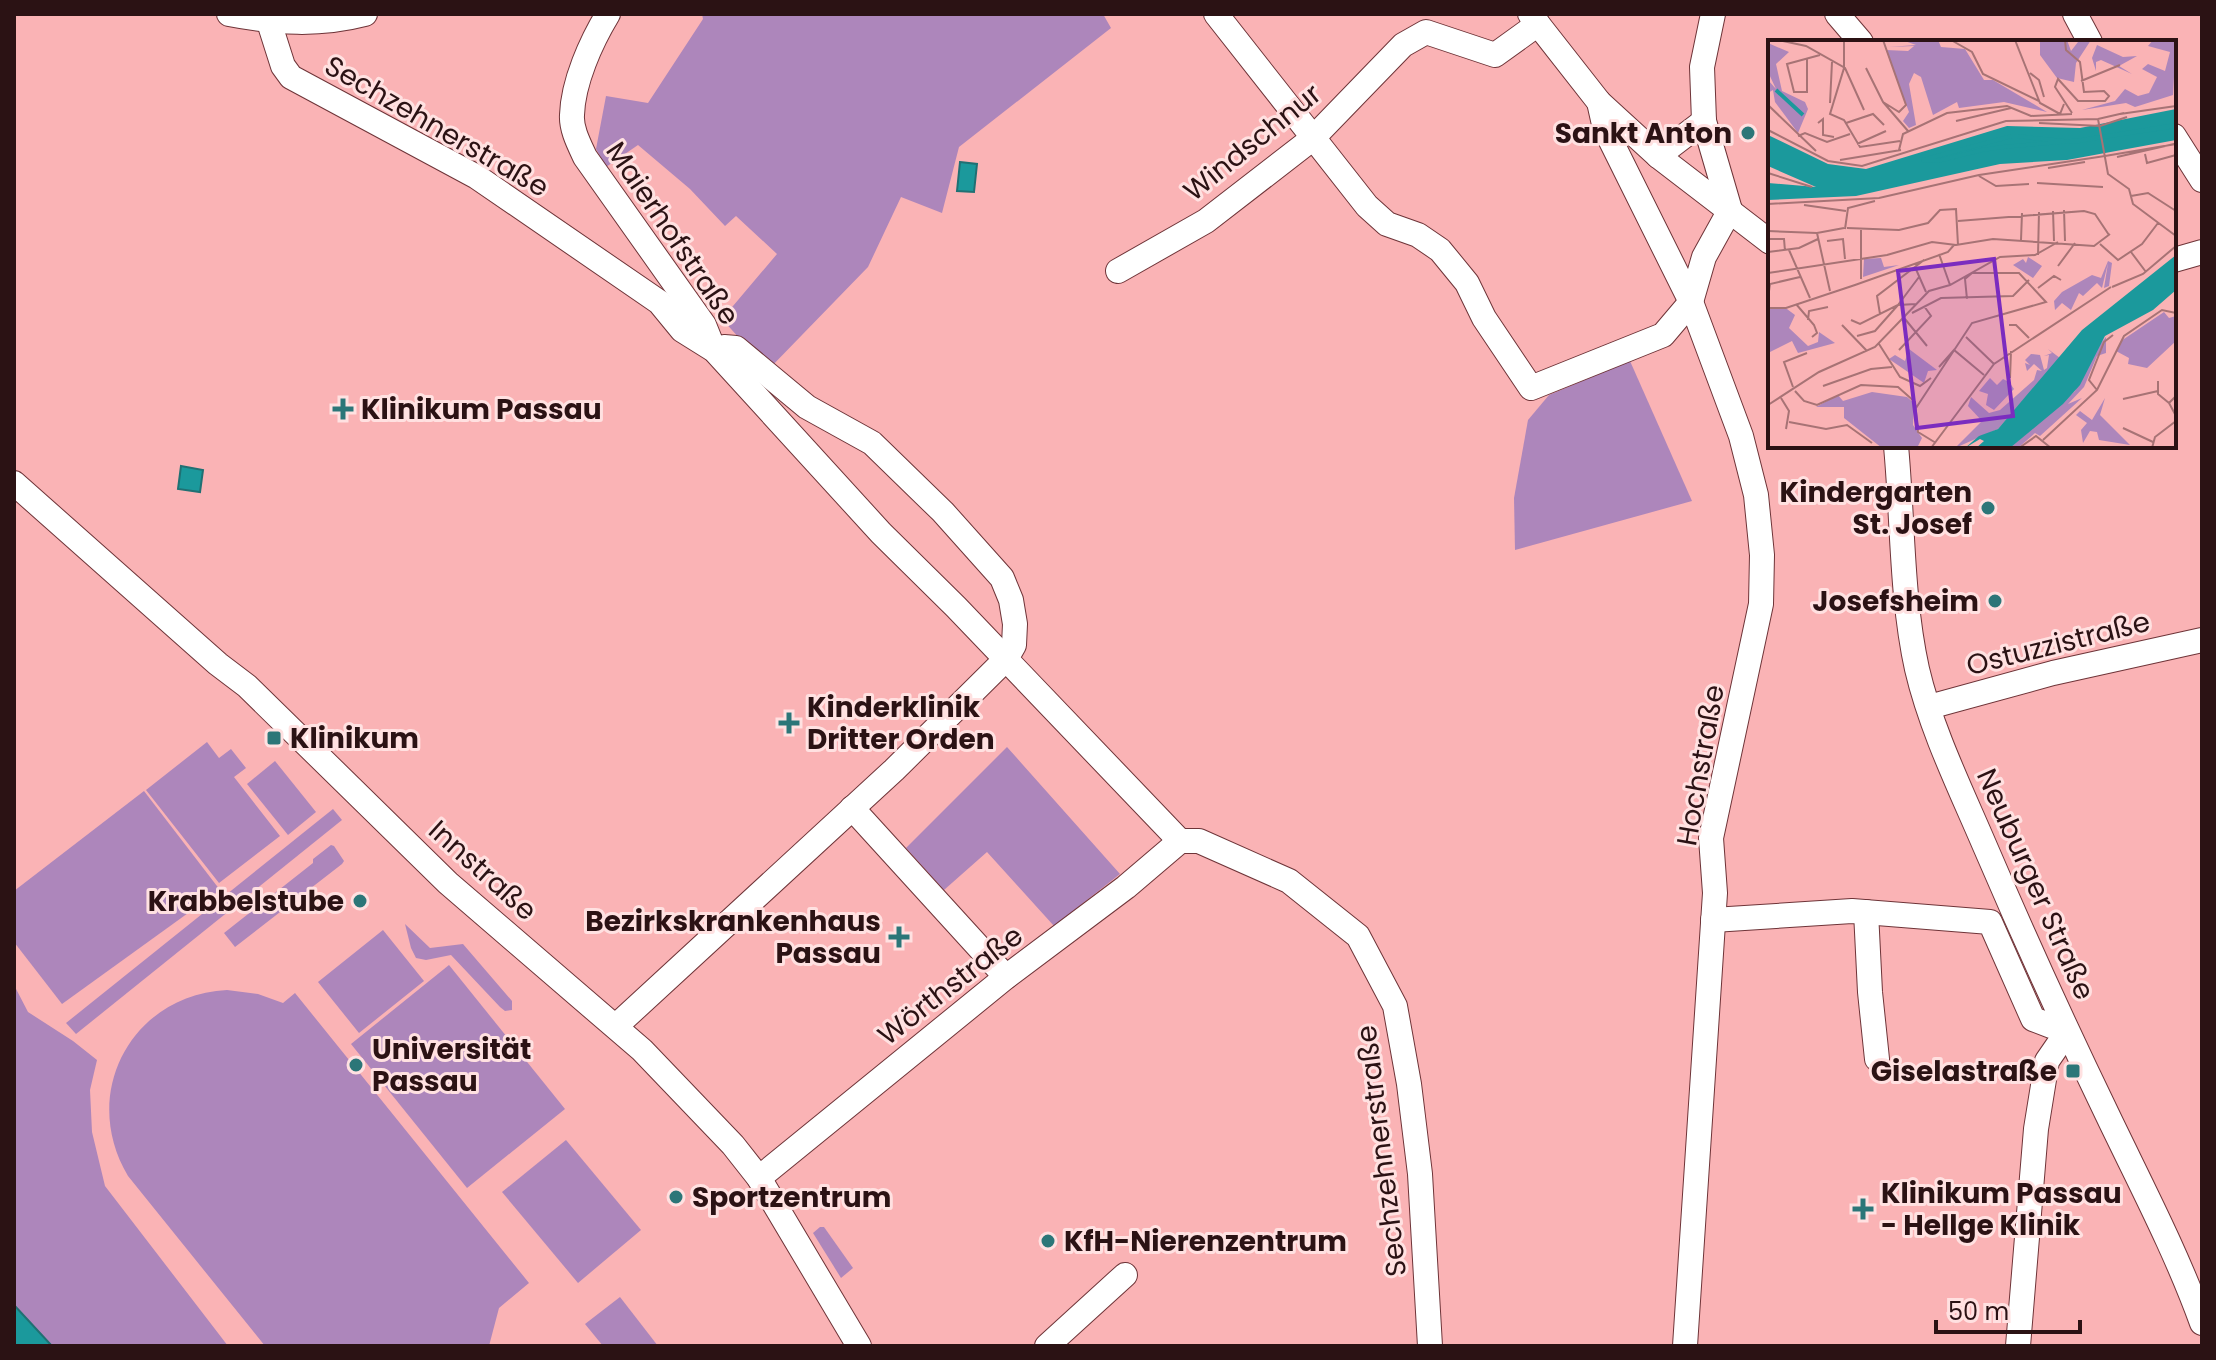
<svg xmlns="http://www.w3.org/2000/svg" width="2216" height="1360" viewBox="0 0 2216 1360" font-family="Poppins,sans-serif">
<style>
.green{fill:#ad86bb}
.water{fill:#1b999c;stroke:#207073;stroke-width:2}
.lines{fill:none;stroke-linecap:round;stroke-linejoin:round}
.minor-casing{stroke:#6e3438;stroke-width:26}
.minor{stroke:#fff;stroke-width:24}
.poi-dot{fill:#2c7678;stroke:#ffe1e1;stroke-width:3}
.labels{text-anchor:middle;stroke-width:6;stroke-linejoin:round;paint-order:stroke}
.street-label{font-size:28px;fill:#2b1214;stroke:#ffe1e1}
.poi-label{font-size:28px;font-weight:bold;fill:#2b1214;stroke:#ffe1e1;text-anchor:start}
.inset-river{fill:none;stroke:#1b999c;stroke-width:4}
.inset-road{fill:none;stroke:#a77375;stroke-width:2}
.view{fill:#7b2cbf;fill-opacity:0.15;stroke:#7b2cbf;stroke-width:4}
.inset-edge{fill:none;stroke:#2b1214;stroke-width:4}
</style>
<rect width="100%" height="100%" fill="#fab3b5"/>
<g class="green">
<polygon points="702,14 1103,14 1111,28 959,147 942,213 901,197 868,267 768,370 722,319 777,254 736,216 725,226 690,189 638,145 606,167 596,149 606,96 648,103 703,19"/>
<polygon points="1630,361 1692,501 1515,550 1514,498 1528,420 1549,395"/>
<polygon points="207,742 219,758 231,749 246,768 234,777 280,836 219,883 146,790"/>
<polygon points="1007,747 1120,874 1054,926 987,852 944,890 906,848"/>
<polygon points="275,761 316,812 288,835 247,784"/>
<polygon points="144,791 220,890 62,1004 14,942 14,891"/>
<polygon points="333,809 342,820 76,1034 66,1023"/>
<polygon points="331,845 334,846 344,861 342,864 235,947 224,933 313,863 313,859"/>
<polygon points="405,924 430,948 463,944 512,1001 512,1010 505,1011 500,1007 451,955 426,960 416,958 411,948"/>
<polygon points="383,930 424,981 359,1033 318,982"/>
<polygon points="449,965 565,1109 467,1188 351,1044"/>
<polygon points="14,985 28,1012 73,1041 97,1060 90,1090 92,1132 105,1186 228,1346 52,1346 14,1305"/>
<path d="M 227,990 L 258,994 L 283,1003 L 295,993 L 529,1283 L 499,1308 L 489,1346 L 265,1346 L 128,1176 C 79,1094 131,995 227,990 Z"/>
<polygon points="566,1140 641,1230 578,1283 502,1192"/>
<polygon points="820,1227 824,1227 853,1268 841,1278 813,1233"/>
<polygon points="620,1297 658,1346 603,1346 585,1324"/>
</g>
<g class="water">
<polygon points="960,162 977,164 974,192 957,191"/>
<polygon points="181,466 203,470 200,492 178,489"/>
<polygon points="14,1305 52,1346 14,1346"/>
</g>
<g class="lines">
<g class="minor-casing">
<g id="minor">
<path d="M 229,14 C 276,23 319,26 365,14"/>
<path d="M 608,14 C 591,42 573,82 572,115 C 571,129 579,144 585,157 L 704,325 L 714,350 L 724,347 L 736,348 L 807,407 L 872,443 L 943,512 L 1002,578 L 1011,600 L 1015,624 L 1014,645 L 1006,659 L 894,770 L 616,1026"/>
<polyline points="1216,14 1367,206 1387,224 1418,235 1440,250 1467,283 1484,318 1531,388 1663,335 1691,302 1704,257 1730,210"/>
<polyline points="1530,14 1599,102 1658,156 1770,242"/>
<polyline points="1713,14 1702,67 1704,121 1730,210"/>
<polyline points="1837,14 1861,42"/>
<polyline points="2075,14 2090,42"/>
<polyline points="269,22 283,66 291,77 477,177 659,302 682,330 714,350 881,533 956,607 1180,841 1199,841 1289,881 1358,936 1395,1006 1409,1084 1420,1174 1430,1346"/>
<polyline points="1599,102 1605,129 1691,302 1741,436 1756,495 1762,555 1761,604 1711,838 1715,893 1685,1346"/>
<polyline points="2174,136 2202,180"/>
<polyline points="1658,156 1704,121"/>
<polyline points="2174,260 2202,252"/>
<polyline points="1118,271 1206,221 1312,139 1403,45 1426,32 1495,55 1538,24"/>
<path d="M 1896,446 C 1903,520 1901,596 1917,669 C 1931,729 1960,788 1984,844 C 2023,935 2064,1025 2107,1114 C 2140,1183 2176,1251 2202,1323"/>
<polyline points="14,483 218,664 247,686 448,883 642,1050 733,1145 759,1178 859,1346"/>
<polyline points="1929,707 2053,673 2202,640"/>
<polyline points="852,808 1006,977"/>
<polyline points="1866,912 1870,992 1877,1059"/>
<polyline points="1713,920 1852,911 1990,922 2033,1019 2067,1032 2047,1061 2036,1129 2018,1346"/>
<polyline points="759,1178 1006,977 1126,887 1180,841"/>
<polyline points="1047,1346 1125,1275"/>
</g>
</g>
<use href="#minor" class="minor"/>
</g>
<g class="poi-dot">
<circle cx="1748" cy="133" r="8"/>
<path d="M339 397h8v8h8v8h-8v8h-8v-8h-8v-8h8z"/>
<circle cx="1988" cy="508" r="8"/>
<circle cx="1995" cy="601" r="8"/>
<path d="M785 711h8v8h8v8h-8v8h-8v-8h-8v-8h8z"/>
<rect x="266" y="730" width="16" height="16" rx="4"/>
<circle cx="360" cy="901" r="8"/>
<path d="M895 925h8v8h8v8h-8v8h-8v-8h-8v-8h8z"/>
<circle cx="356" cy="1065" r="8"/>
<rect x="2065" y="1063" width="16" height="16" rx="4"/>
<circle cx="676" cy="1197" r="8"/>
<path d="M1859 1197h8v8h8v8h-8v8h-8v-8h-8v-8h8z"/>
<circle cx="1048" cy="1241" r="8"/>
</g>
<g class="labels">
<g class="street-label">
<text transform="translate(437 126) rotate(30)" y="10">Sechzehnerstraße</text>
<text transform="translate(1252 142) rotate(-39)" y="10">Windschnur</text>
<text transform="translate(673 233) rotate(56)" y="10">Maierhofstraße</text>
<text transform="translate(2058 643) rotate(-14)" y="10">Ostuzzistraße</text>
<text transform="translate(1700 765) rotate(-80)" y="10">Hochstraße</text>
<text transform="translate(483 870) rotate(42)" y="10">Innstraße</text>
<text transform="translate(2036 884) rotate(66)" y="10">Neuburger Straße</text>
<text transform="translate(950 985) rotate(-38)" y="10">Wörthstraße</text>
<text transform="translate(1381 1151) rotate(-97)" y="10">Sechzehnerstraße</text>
</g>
<g class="poi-label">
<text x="1732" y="143" text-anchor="end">Sankt Anton</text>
<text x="361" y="419">Klinikum Passau</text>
<text x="1972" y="502" text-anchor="end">Kindergarten<tspan x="1972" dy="32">St. Josef</tspan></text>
<text x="1979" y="611" text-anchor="end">Josefsheim</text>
<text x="807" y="717">Kinderklinik<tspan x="807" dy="32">Dritter Orden</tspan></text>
<text x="290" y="748">Klinikum</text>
<text x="344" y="911" text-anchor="end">Krabbelstube</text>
<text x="881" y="931" text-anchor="end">Bezirkskrankenhaus<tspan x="881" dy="32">Passau</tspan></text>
<text x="372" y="1059">Universität<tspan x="372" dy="32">Passau</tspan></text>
<text x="2057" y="1081" text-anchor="end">Giselastraße</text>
<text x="1881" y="1203">Klinikum Passau<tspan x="1881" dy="32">- Hellge Klinik</tspan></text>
<text x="692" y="1207">Sportzentrum</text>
<text x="1064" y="1251">KfH-Nierenzentrum</text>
</g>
</g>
<g transform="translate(1768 40)">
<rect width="408" height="408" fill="#fab3b5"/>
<path d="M 134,0 L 170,0 L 173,7 L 197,9 L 216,40 L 225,40 L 279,72 L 236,62 L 191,68 L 189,62 L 165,75 L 153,37 L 146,33 L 141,44 L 148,85 L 141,88 L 135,81 L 141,72 L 118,10 L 140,11 L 146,6 L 121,7 L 148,5 ZM 272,0 L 299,0 L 303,11 L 310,2 L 323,0 L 308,23 L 306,42 L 289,38 L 272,15 ZM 385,0 L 408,0 L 405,55 L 367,67 L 358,63 L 314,70 L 347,61 L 357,49 L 370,56 L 381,53 L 389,37 L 374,29 L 380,24 L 397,31 L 402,12 L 380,6 ZM 0,3 L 21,12 L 8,24 L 14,51 L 37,62 L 40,69 L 30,93 L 7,62 L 5,50 L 0,53 L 0,40 L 8,49 L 0,32 ZM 329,5 L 355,17 L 369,16 L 351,26 L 364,34 L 333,20 L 328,22 L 328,31 L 324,18 ZM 260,217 L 274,226 L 265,238 L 245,225 L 255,219 L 258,223 ZM 113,218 L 116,227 L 131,225 L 95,237 L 96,219 ZM 340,221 L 344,223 L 341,246 L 336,248 L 340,223 L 334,248 L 329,243 L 315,256 L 311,253 L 303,270 L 294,263 L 287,270 L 286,261 L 294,252 L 324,235 L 333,238 ZM 0,269 L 19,269 L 27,275 L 21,288 L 40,306 L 50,302 L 51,292 L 67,303 L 30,313 L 24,301 L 0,313 ZM 396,272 L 401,278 L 408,276 L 408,301 L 379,328 L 360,324 L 361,318 L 348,311 L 353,301 ZM 338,297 L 338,313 L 329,316 L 316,347 L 300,364 L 314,358 L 272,396 L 267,393 L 250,408 L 242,408 L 307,351 L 323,315 ZM 141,309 L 169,330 L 160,331 L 156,343 L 121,319 L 127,315 L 137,321 ZM 280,309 L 292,318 L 230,389 L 187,408 L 214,381 L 200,366 L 203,357 L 221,373 L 232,370 L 266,340 L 269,330 L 274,331 L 266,324 L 259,331 L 257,323 L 262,325 L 257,320 L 263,314 L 272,315 L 276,330 L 279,328 L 281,315 L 276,316 L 284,313 ZM 222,338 L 229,345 L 235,339 L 241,342 L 246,349 L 226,370 L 218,365 L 220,354 L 211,351 ZM 104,352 L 139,357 L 146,363 L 145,385 L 154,398 L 149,408 L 114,408 L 76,378 L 76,367 L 48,367 L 70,355 L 75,361 ZM 337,358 L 332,375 L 362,405 L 331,400 L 329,392 L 322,391 L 315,403 L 313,390 L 319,383 L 308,375 L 312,371 L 324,380 Z" fill="#ad86bb"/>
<path d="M 408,69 L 408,100 L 299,120 L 232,124 L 88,156 L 0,160 L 0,143 L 48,147 L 0,126 L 0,95 L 60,124 L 98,129 L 239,86 L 312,88 ZM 408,215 L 408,250 L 385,270 L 337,296 L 312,345 L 295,364 L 242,408 L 208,408 L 216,401 L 212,399 L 197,408 L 211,396 L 230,389 L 314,290 Z" fill="#1b999c"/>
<path class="inset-river" d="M 8,50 L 35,75M 335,97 L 408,86M 329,98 L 306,102 L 265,98 L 250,96 L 244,96 L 154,120 L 170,121 L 214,110 L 235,107 L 281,103 L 314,100 L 408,85"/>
<path class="inset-road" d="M 10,0 L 38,6 L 77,28 L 96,70M 76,0 L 76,28 L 62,74 L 76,80 L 92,107 L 132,101M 115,0 L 138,65 L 131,72 L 115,62 L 140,91M 183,0 L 204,12 L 215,34 L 271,61M 247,0 L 272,63 L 292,74 L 296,64M 297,0 L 298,10 L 312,22 L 316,52 L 336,51 L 341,56 L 337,61 L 310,61 L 290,39 L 287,47 L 304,73M 39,19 L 39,52 L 26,52 L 19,24 L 52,15M 98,28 L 115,62M 262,33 L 271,40 L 276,57M 313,41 L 352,25M 62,63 L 64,22M 0,65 L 48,111M 352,74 L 408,66M 330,79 L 340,134 L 361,149 L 365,164 L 408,196M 188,81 L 243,68M 50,83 L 55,79 L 55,95 L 66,97M 78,83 L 105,74 L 116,85M 271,83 L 332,86M 332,86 L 359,77M 0,90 L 60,121 L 94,126 L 238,81 L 330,79 L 356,73M 30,96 L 37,93 L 59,102 L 82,94M 89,104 L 118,91M 131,110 L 135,94 L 179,73 L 239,66 L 263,76 L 304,74M 377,114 L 379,123 L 408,115M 337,116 L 408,104M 349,117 L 406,104M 72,120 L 133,110M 280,128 L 317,122M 0,133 L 44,147M 211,136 L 228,146 L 261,144M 269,143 L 335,147M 363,156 L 380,153 L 408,171M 0,164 L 111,158 L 211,135 L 337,116M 36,165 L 78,171M 296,170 L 297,201M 285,171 L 286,201M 190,181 L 316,171 L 327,174 L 341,195M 79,188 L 131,190 L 160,183 L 172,170 L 188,169 L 190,205M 77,189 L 80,168 L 107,161M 93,189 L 93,239M 0,191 L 49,193 L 76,188M 49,193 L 62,251M 0,199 L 16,199 L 17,211M 253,200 L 254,173M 59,201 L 75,199 L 77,219M 332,204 L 350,220 L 374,204 L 390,183M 21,210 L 42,258M 0,212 L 31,208 L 50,199M 363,212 L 378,232M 171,214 L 182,245M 270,215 L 271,172M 290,226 L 307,203M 147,227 L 158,252M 0,233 L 119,215 L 164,202 L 188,205 L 225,199 L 326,206 L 342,194M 344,247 L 375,234 L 408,206M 270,248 L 286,236 L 293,240M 0,258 L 2,244 L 32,237M 28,264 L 46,285 L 49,293 L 44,297M 0,268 L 18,268 L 87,245 L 180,212 L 186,205M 144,273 L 173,258 L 245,256 L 261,240M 112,274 L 109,256 L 156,220M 137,279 L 159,306M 40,280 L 41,271 L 60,267M 83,280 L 92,284 L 130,265 L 151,237M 74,285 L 99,311M 241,285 L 248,285 L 261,298M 89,296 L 107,291 L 130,265 L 148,264M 198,297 L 226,324M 111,304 L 132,337 L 152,346 L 163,338M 131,310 L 163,276 L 156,266M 171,327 L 186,310 L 216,335M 242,338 L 243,311M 390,341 L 390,354 L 401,363M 55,346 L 103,329 L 124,327M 25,347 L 16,322 L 39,313M 329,350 L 321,340 L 336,302 L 345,295M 27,351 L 36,361 L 49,365 L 93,345 L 130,347 L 147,362 L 150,392 L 168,403M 408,356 L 401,363 L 408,376M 13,358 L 21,371 L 18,389M 355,359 L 390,351M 0,365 L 51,332 L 107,307 L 161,251 L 182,245 L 232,217 L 267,215 L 290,202M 148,368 L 204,283 L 278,262 L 251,233 L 204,233 L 197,239 L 199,259M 21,382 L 58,389 L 79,385 L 104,403M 355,388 L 385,402M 275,400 L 329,350 L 356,296 L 394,270 L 408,273M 10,408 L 37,408M 163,408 L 226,324 L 343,247M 251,408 L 268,396 L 283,408M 384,408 L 387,397 L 408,381"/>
<path class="view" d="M 226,219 L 245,376 L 149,388 L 130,231 Z"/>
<rect width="408" height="408" class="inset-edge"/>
</g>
<rect width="2216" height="1360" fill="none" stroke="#2b1214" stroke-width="32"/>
<path d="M1936 1320v12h144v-12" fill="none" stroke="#2b1214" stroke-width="4"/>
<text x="1948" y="1320" font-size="24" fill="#2b1214" stroke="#ffe1e1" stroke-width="6" paint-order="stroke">50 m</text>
</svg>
